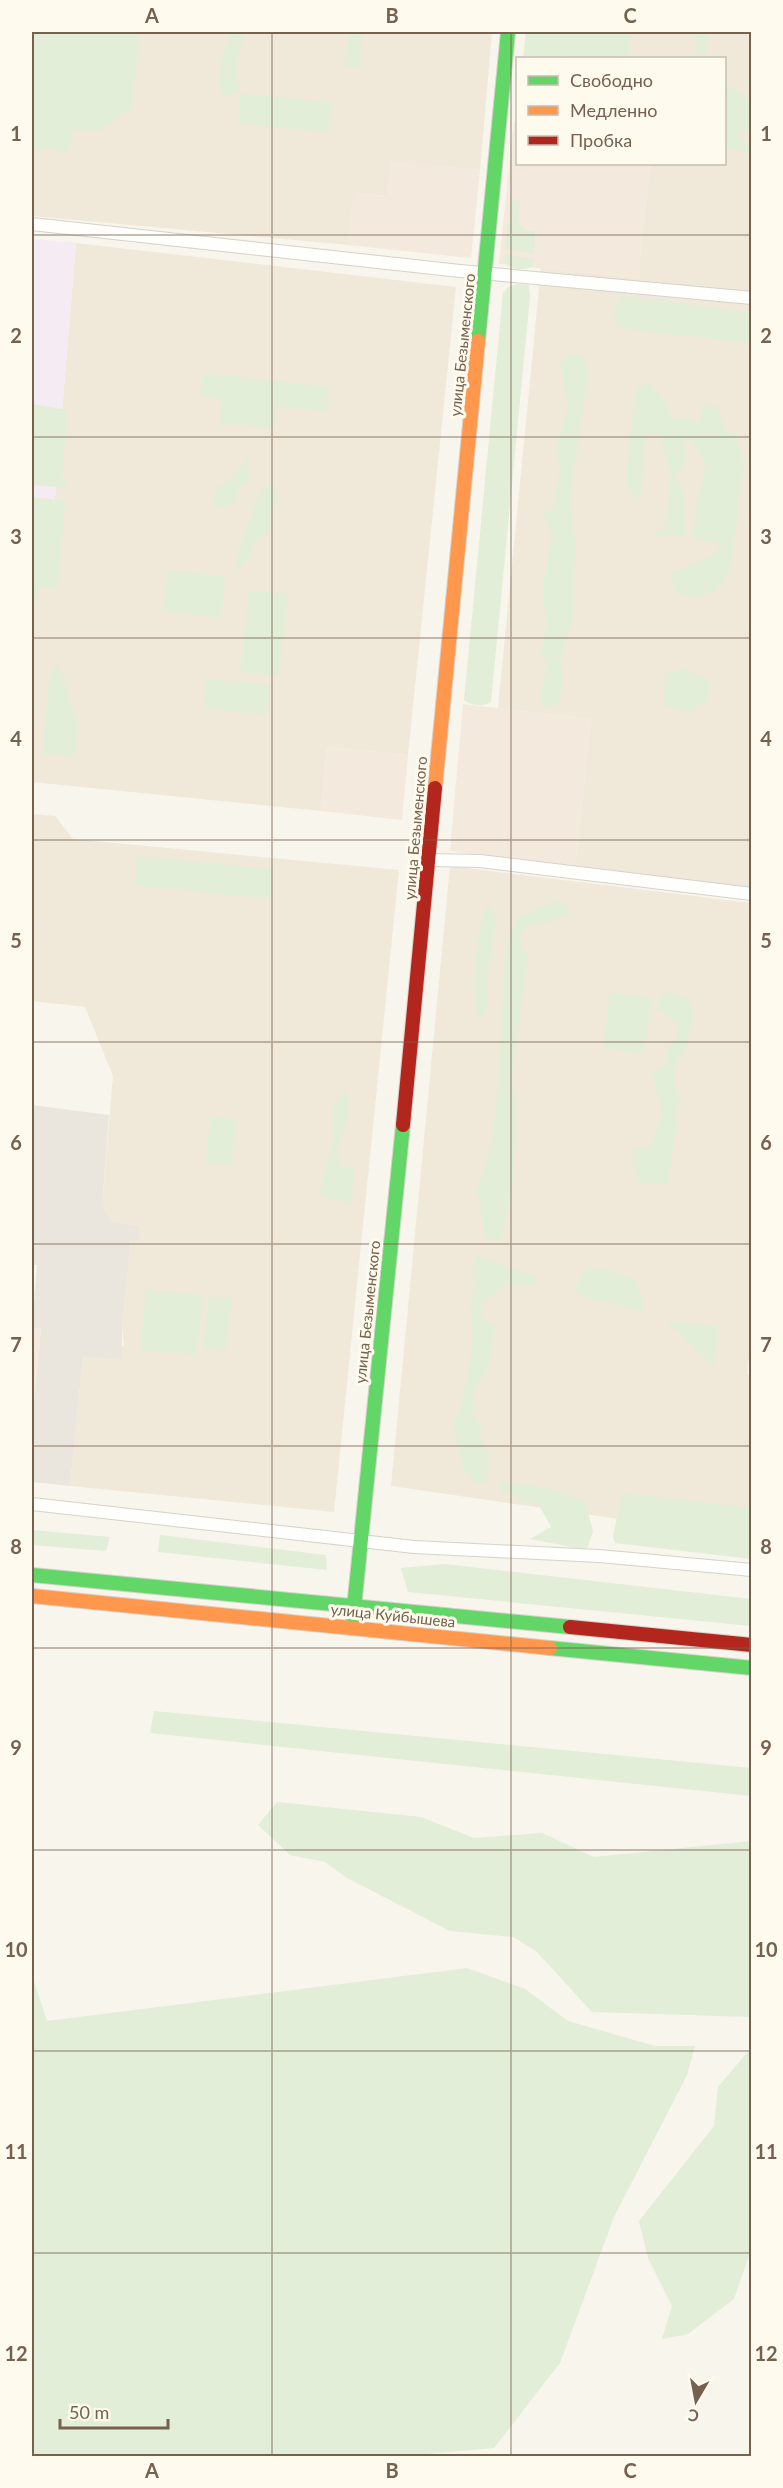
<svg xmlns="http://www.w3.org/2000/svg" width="783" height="2488" viewBox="0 0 783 2488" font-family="Lato,sans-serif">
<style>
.residential{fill:#f0e9da}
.commercial{fill:#f4e9dd}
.industrial{fill:#eae6dd}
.education{fill:#f5ecf3}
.green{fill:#e2eed8}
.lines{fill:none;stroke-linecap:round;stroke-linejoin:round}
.street-casing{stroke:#d6d2ca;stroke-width:14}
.fast-casing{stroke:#d7d2ca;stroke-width:16}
.slow-casing{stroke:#d7d2ca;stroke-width:16}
.jam-casing{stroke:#d7d2ca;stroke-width:16}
.street{stroke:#fefefc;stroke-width:12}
.fast{stroke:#63d668;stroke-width:14}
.slow{stroke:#ff974d;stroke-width:14}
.jam{stroke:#b3261e;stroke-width:14}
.grid{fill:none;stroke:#75614d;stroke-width:1.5;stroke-opacity:0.55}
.labels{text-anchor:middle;stroke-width:6;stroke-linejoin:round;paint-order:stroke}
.street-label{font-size:15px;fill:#75614d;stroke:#fefaee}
.neatline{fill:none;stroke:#75614d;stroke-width:2}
.grid-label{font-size:20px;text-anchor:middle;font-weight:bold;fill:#75614d}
</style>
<rect width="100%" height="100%" fill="#f7f5ec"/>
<g class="residential">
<polygon points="32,32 492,32 480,170 391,162 387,196 354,193 348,245 32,216"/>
<polygon points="565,32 751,32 751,887 575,868 591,719 498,708 541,268 638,278 650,164 724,164 724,58 563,58"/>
<polygon points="76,243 456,287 408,755 327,747 321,811 32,782 32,555 50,557"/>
<polygon points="32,814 55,816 73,839 399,870 334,1512 70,1486 83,1356 124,1346 122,1327 131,1240 139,1226 112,1222 102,1206 113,1076 85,1007 32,1001"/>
<polygon points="450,866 751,903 752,1327 747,1374 752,1375 751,1538 391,1486"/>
</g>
<g class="commercial">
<polygon points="514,122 517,122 518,164 650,164 638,278 499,264"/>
<polygon points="391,161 480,170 471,258 348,245 354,193 387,196"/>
<polygon points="463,704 591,719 575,868 450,851"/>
<polygon points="327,747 408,755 402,820 321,811"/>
<polygon points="32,1328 41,1329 32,1422"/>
</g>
<polygon class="industrial" points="32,1105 109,1115 102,1206 112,1222 139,1226 139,1241 131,1240 122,1327 122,1360 83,1356 70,1486 32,1482 32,1422 41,1329 32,1328 37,1265 32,1265"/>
<polygon class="education" points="32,239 76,243 50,557 32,555"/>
<g class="green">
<polygon points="32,32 140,32 132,108 98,132 74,130 69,149 60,152 53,148 32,150"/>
<path d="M 229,32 L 246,32 C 238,53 233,67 240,90 L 227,98 L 220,91 L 219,74 Z"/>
<polygon points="348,32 363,32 359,67 344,66"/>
<polygon points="526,32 631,32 628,58 523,58"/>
<polygon points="697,33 708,35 705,58 695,58"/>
<polygon points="725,81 750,102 750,132 737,131 746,147 751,145 751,152 725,149"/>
<polygon points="241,93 332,103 328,133 238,123"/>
<polygon points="511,199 520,200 518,221 525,230 535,231 534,254 505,249"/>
<path d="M 505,254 L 533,259 L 533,266 C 524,271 511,270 504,263 Z"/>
<path d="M 517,284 L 529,285 L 530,297 L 491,702 C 482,707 472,706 464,700 L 503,293 L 508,287 Z"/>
<polygon points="621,295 751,313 751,343 618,328 612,313"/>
<polygon points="577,353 584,357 588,376 570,496 575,541 574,612 561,659 563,686 557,706 546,707 540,700 547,663 541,654 546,626 543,590 551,535 544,515 544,512 552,511 560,469 556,448 568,407 560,363 565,357"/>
<polygon points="203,373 329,387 327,412 276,406 274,429 219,423 222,399 200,396"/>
<polygon points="648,384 664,399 674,419 699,421 704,404 718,405 724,428 736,436 744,465 730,572 714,591 700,598 675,594 671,574 715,554 719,550 718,542 692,539 696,504 706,463 691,440 684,442 685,463 676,477 684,493 686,535 651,535 665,528 671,474 659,437 650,432 647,437 640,501 625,483 636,386"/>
<polygon points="32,404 68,410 62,478 67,482 68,488 32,485"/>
<polygon points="248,457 249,479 239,488 237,501 226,507 213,506 217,487 230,481"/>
<polygon points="267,485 276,491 278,496 270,513 271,528 256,542 246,562 238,569 235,561 260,491"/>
<polygon points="32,497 66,501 57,587 40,586 37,600 32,606"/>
<polygon points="168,570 226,577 221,618 163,611"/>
<polygon points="249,590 288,594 279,676 240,672"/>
<polygon points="58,663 79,727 75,756 42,754 50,674"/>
<path d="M 685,669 L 709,681 C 714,699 705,704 690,712 L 663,705 L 665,673 Z"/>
<polygon points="206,678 271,685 267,715 203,708"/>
<polygon points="137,856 273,869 270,899 134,885"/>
<path d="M 553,902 L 564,902 L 571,913 L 548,923 L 529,925 L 520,936 L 522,949 L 528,954 L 512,1078 L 518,1110 L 512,1192 L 501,1237 L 496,1241 L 485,1239 L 480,1206 L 482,1203 L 476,1193 C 501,1131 498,1060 503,994 C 501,968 506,941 517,917 Z"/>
<path d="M 487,905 L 493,909 L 496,921 L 488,971 L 487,1011 L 482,1018 L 477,1015 C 470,990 477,929 487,905 Z"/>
<polygon points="671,992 690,1000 693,1018 686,1049 675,1063 674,1081 680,1098 668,1184 639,1182 632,1163 634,1147 647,1148 651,1145 662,1116 653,1073 667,1062 665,1052 676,1038 678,1023 658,1009 657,1003 662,995"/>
<polygon points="610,993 651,998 645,1053 603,1048"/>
<path d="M 346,1091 C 354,1107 343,1135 337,1151 L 343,1167 L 348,1169 L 355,1166 L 352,1204 C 341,1204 333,1196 323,1198 L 320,1191 L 334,1136 L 333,1106 Z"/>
<polygon points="210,1117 236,1119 232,1166 206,1163"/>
<path d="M 476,1255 L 537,1276 L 533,1285 L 501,1287 L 481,1305 L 482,1318 L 495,1326 L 495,1330 L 486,1374 L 476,1384 L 472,1414 L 482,1425 L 479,1436 L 490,1456 L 486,1482 L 478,1485 C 459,1471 458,1445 452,1423 L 461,1408 L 472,1346 L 470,1304 L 475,1286 L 472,1270 Z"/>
<polygon points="591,1269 610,1270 636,1281 644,1304 642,1311 578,1295 575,1289 584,1271"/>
<polygon points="146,1290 203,1295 197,1355 140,1350"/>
<polygon points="209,1296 232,1298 226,1351 203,1349"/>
<polygon points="666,1321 719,1326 714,1367"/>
<polygon points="502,1481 546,1488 585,1501 593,1531 588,1547 582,1549 530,1539 551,1527 539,1505 502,1492 499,1488"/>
<polygon points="622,1493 751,1508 751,1559 615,1543 613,1536"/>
<polygon points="32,1530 110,1537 106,1551 32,1545"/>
<polygon points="160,1535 326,1555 327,1570 158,1552"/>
<polygon points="445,1564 751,1599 751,1626 408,1592 401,1568"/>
<polygon points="154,1711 751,1768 751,1796 150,1733"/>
<polygon points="277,1802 421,1817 474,1838 542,1833 594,1857 751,1841 751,2017 592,2012 536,1951 513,1937 450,1931 347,1878 325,1862 290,1855 258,1825"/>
<polygon points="467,1968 525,1989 568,2021 655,2046 695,2046 687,2075 614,2217 560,2363 494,2448 404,2456 32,2456 32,1975 47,2021"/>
<polygon points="751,2048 751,2250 734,2299 688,2334 662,2339 672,2306 648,2258 639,2221 714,2126 718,2087"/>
</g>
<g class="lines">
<g class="street-casing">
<g id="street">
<polyline points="32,224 460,271 752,298"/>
<polyline points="430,860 480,861 752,894"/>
<polyline points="32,1504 414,1547 599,1556 752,1570"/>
</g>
</g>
<g class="fast-casing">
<g id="fast">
<polyline points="478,341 508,32"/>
<polyline points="32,1575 570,1627"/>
<polyline points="353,1618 403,1125"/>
<polyline points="550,1648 752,1668"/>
</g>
</g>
<g class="slow-casing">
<g id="slow">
<polyline points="435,788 478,341"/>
<polyline points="32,1596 550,1648"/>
</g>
</g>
<g class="jam-casing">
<g id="jam">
<polyline points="403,1125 435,788"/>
<polyline points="570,1627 752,1645"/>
</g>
</g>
<use href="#street" class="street"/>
<use href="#fast" class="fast"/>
<use href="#slow" class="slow"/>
<use href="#jam" class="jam"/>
</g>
<path class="grid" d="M 272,32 L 272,2456M 511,32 L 511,2456M 32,235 L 752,235M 32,437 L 752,437M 32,638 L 752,638M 32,840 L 752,840M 32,1042 L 752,1042M 32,1244 L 752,1244M 32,1446 L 752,1446M 32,1648 L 752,1648M 32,1850 L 752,1850M 32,2051 L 752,2051M 32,2253 L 752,2253"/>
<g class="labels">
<g class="street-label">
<text transform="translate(463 345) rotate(-84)" y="5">улица Безыменского</text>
<text transform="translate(416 828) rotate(-85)" y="5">улица Безыменского</text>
<text transform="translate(368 1312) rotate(-84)" y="5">улица Безыменского</text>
<text transform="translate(393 1616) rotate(6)" y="5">улица Куйбышева</text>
</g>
</g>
<rect width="783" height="2488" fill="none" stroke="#fefaee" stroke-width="66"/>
<rect x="516" y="57" width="210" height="108" fill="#fefaee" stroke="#c7bdae" stroke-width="1.5"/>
<rect x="528" y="76" width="30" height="9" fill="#63d668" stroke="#c7bdae" stroke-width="1.5"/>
<text x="570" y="87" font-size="18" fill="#75614d">Свободно</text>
<rect x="528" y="106" width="30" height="9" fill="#ff974d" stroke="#c7bdae" stroke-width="1.5"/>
<text x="570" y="117" font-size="18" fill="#75614d">Медленно</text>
<rect x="528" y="136" width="30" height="9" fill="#b3261e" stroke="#c7bdae" stroke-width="1.5"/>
<text x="570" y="147" font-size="18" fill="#75614d">Пробка</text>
<g transform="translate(696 2401) rotate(190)" stroke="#fefaee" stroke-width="4.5" paint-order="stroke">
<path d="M0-4.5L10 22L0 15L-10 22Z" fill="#75614d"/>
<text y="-9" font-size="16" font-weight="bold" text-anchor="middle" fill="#75614d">С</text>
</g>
<path d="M60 2419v9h108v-9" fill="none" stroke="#75614d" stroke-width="3"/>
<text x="69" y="2419" font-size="18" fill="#75614d" stroke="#fefaee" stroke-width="4.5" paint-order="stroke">50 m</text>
<rect x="33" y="33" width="717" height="2422" class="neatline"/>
<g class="grid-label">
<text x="152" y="23">A</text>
<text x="392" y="23">B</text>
<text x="630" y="23">C</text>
<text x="16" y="141">1</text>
<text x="766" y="141">1</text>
<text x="16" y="343">2</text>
<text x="766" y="343">2</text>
<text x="16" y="544">3</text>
<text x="766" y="544">3</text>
<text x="16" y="746">4</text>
<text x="766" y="746">4</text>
<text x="16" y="948">5</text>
<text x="766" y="948">5</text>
<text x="16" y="1150">6</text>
<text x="766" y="1150">6</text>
<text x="16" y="1352">7</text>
<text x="766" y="1352">7</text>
<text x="16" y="1554">8</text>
<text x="766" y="1554">8</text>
<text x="16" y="1755">9</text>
<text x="766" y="1755">9</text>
<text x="16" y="1957">10</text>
<text x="766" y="1957">10</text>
<text x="16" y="2159">11</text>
<text x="766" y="2159">11</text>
<text x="16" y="2361">12</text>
<text x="766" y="2361">12</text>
<text x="152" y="2478">A</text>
<text x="392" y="2478">B</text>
<text x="630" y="2478">C</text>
</g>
</svg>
